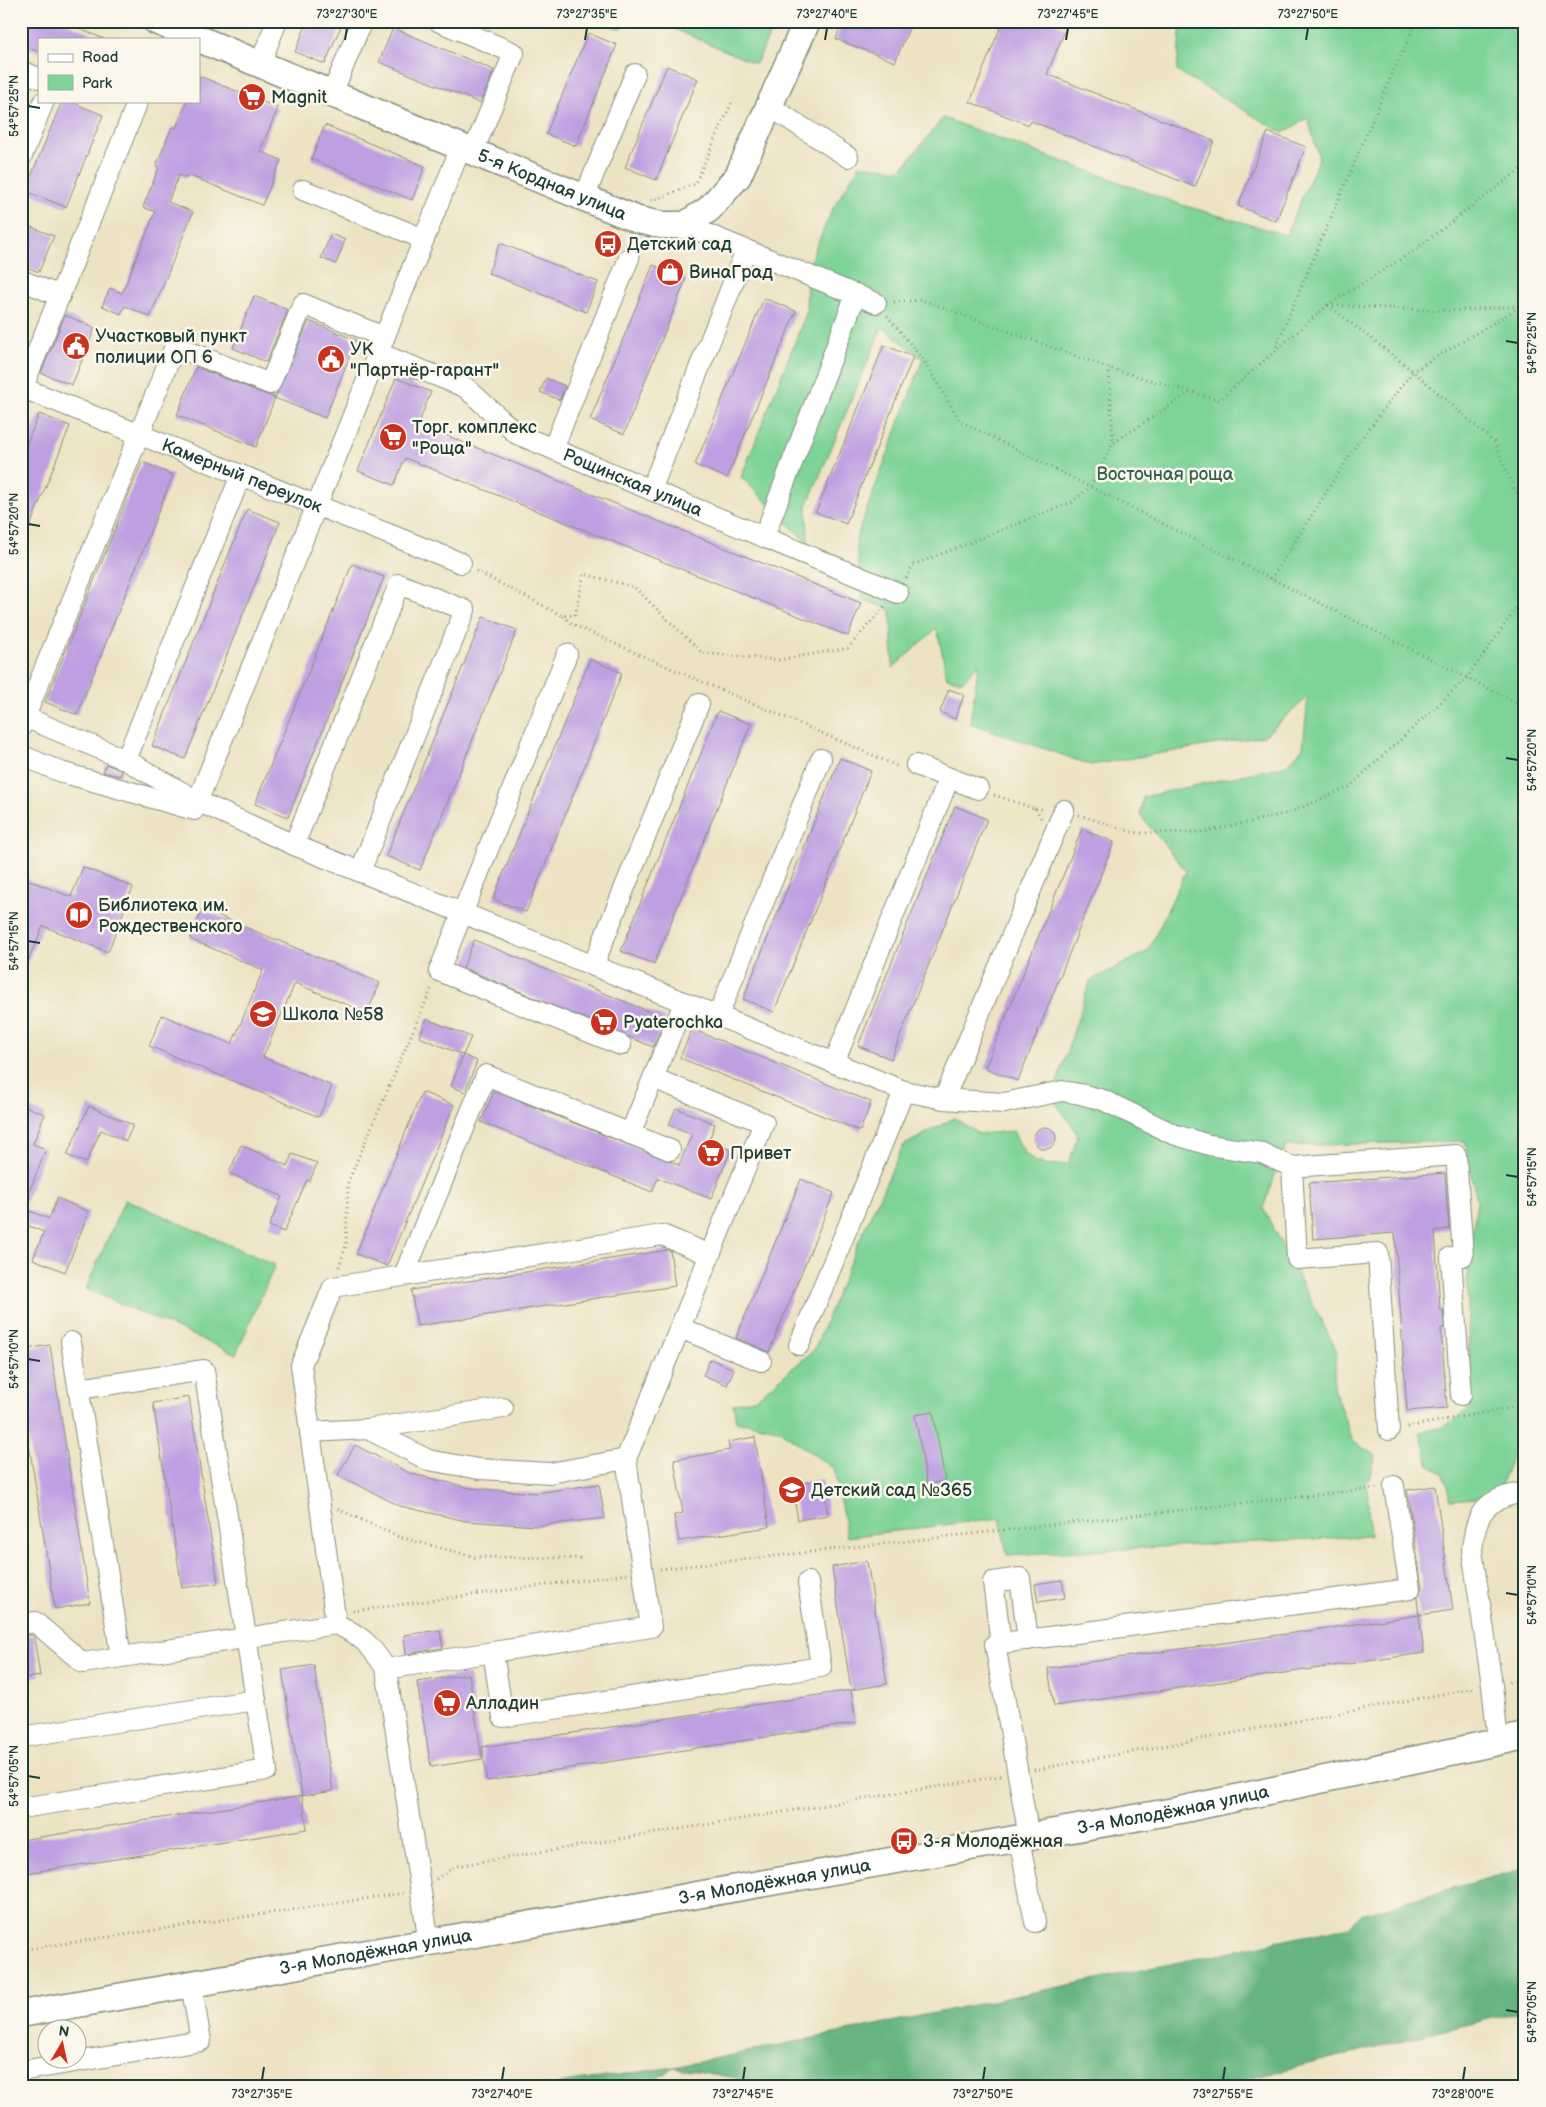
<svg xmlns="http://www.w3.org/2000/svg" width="1546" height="2107" viewBox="0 0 1546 2107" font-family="'Balsamiq Sans',sans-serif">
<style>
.green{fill:#7dd398;stroke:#4e8866}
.forest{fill:#66b580;stroke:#42795a}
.building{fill:#be9fe1}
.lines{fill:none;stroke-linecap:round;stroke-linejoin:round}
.minor-casing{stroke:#86907c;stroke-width:22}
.major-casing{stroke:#86907c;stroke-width:29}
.path{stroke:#86907c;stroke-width:3;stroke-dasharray:1 4;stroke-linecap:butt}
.minor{stroke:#fff;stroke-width:20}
.major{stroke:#fff;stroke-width:26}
.ticks{fill:none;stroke:#1f3d34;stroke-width:2}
.labels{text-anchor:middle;stroke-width:5;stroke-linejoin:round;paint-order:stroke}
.poi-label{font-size:18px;fill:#1f3d34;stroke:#fbf7ec;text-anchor:start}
.street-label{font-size:18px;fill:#1f3d34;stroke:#fbf7ec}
.park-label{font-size:18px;fill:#36624d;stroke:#fbf7ec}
.neatline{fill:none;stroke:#1f3d34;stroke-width:2}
.ticks-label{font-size:12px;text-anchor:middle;fill:#1f3d34}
</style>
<rect width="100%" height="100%" fill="#fbf7ec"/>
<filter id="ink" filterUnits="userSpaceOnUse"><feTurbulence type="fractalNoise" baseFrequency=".02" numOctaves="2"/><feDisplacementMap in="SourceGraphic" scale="10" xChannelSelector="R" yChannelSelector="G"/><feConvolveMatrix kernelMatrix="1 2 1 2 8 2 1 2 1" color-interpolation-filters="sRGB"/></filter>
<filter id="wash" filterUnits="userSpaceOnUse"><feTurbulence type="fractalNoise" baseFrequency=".0096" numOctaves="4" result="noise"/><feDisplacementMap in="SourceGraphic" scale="20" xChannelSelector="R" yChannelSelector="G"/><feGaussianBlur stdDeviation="1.12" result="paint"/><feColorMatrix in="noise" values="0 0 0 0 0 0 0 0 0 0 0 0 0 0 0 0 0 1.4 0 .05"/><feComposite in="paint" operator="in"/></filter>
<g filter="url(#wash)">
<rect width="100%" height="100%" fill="#ede3c3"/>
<g class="green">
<polygon points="598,21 635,21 620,29"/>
<polygon points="656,21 776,21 756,64"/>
<path d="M 1181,21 L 1525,21 L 1525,1448 L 1513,1451 L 1499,1491 L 1476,1498 L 1451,1500 L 1443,1473 L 1430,1466 L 1420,1432 L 1444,1427 L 1470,1408 L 1467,1268 L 1477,1202 L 1465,1141 L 1286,1146 L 1263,1208 L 1336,1349 L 1334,1390 L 1353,1442 L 1376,1455 L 1367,1485 L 1370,1536 L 1007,1555 L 1000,1518 L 847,1537 L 834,1469 L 778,1429 L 736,1421 L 733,1404 L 757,1398 L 814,1350 L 858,1243 L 903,1146 L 954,1118 L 979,1134 L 1013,1131 C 1028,1162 1034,1167 1069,1164 L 1078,1134 L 1052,1098 L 1090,981 L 1148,951 L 1186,871 L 1140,815 L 1143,797 L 1287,765 L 1303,748 L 1308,697 L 1264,736 L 1091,765 L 970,723 L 979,663 L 963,681 L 947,678 L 937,628 L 893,668 L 891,610 L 862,599 L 856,539 L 923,359 L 882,327 L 807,506 L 808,544 L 741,477 L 806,314 L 807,268 L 833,208 L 860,165 L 901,170 L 943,118 L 1182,205 L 1286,235 L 1319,158 L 1308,118 L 1283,133 L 1177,71 Z"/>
<polygon points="125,1199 275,1265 236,1354 86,1289"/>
</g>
<polygon class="forest" points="1525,1868 1525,2010 1220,2086 780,2086 674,2067 646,2086 542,2086 674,2067 1348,1927 1361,1914"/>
<g id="blocks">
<g class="building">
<polygon points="31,21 62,21 104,39 39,39 39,52 22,45"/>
<polygon points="308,21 343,21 325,64 295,52"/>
<polygon points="843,21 912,21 895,62 836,39"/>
<polygon points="1003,21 1049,21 1066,28 1047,74 1214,141 1195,187 1031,121 1029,125 970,102"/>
<polygon points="393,28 494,70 480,103 379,62"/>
<polygon points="588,33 617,45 576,146 546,134"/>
<polygon points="667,66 698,79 656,180 625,167"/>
<polygon points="199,76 278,108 260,151 281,160 262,205 188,175 187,178 179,175 168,202 193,212 150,317 125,306 121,314 102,306 110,288 122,293 155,212 143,207 159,167 156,166 172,127 176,128 187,101 199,101"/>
<polygon points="62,101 69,101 103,115 66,207 25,191"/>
<polygon points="325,125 425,166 412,200 311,159"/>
<polygon points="1268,132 1306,147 1276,221 1238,206"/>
<polygon points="21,223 54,236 39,272 21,265"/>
<polygon points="331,234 345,240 336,264 321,258"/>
<polygon points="500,243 598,282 586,312 488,273"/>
<polygon points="653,265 686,279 624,434 590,420"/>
<polygon points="254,296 288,310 266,362 233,348"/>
<polygon points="764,298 796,311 727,478 695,465"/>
<polygon points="65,315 95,328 72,385 41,373"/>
<polygon points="309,321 356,340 325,418 275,398"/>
<polygon points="884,345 913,357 846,524 816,512"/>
<polygon points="196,367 275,398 256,447 177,415"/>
<polygon points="396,378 431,392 418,424 861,603 848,636 405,458 394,485 358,471"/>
<polygon points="546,378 565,386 560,400 540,392"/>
<polygon points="39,414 70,426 22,546 21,457"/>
<polygon points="142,462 173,475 77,715 45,702"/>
<polygon points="247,509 280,522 185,759 152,746"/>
<polygon points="352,564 384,577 288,817 255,804"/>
<polygon points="483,617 517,630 420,870 386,856"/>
<polygon points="590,659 622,673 526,912 493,899"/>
<polygon points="949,689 964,695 955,719 940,712"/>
<polygon points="718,711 751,724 654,964 621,951"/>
<polygon points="840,758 871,771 774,1012 743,999"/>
<polygon points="106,764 122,771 120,776 103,772"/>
<polygon points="955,806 987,819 891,1059 858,1046"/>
<polygon points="1082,829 1114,842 1018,1081 985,1068"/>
<polygon points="83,867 133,887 108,952 43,926 21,977 21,877 71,897"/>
<polygon points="202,909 380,983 367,1013 295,983 263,1057 332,1086 319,1117 149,1046 162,1015 232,1044 263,970 190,939"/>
<polygon points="474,940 665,1018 653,1047 463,968"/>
<polygon points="427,1019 471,1037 463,1055 419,1037"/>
<polygon points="692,1029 871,1102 860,1131 680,1058"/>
<polygon points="463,1055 477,1061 465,1092 451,1086"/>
<polygon points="494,1091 679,1165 692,1134 669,1125 676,1108 715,1124 709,1140 731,1150 711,1199 658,1178 652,1192 481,1122"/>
<polygon points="422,1092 454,1105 387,1266 356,1254"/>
<polygon points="21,1105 45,1114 33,1144 46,1149 23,1208 49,1219 57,1198 89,1212 65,1272 33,1259 44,1232 21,1223"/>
<polygon points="89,1106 133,1125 126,1141 101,1130 86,1163 67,1155"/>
<circle cx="1045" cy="1138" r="11"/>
<polygon points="241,1145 288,1166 292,1154 317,1163 310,1181 307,1180 284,1232 269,1226 282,1196 229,1173"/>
<polygon points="1445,1173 1449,1229 1435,1231 1440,1310 1443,1310 1444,1328 1441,1328 1447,1408 1407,1411 1395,1233 1313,1239 1309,1183"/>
<polygon points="801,1179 834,1193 769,1352 736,1338"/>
<polygon points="668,1250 670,1251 675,1286 417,1326 411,1290"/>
<polygon points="50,1345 90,1603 55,1609 21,1393 21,1350"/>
<polygon points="710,1359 734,1369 727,1385 703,1375"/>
<polygon points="189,1397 218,1583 182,1588 153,1403"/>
<polygon points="933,1412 945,1481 927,1484 915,1415"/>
<polygon points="755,1437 769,1527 679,1541 674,1515 683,1513 674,1460 730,1450 728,1442"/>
<polygon points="355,1445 409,1473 470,1488 536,1493 599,1484 605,1518 536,1526 466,1521 400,1506 338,1475"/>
<polygon points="822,1479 828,1515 798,1520 792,1485"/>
<polygon points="1435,1486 1453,1610 1419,1615 1417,1599 1422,1587 1407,1490"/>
<polygon points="867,1561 887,1684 851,1690 832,1567"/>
<polygon points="1062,1580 1065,1598 1038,1602 1035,1584"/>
<polygon points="1419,1615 1424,1653 1054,1706 1048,1668"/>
<polygon points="440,1630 443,1648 406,1654 404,1635"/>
<polygon points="31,1635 34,1637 40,1676 21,1679 21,1636"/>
<polygon points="314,1665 333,1791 302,1796 282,1670"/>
<polygon points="469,1674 482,1759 431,1767 417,1682"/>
<polygon points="851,1690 856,1723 487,1781 482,1747"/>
<polygon points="302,1796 307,1829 21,1874 21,1840"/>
</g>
</g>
</g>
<g filter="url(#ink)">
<use href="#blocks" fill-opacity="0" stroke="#86907c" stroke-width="1"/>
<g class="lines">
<g class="minor-casing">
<g id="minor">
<polyline points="438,21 514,53 473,152"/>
<polyline points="260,64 277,21"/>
<polyline points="21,71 39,78"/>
<polyline points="332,94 362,21"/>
<polyline points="769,106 848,157"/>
<polyline points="21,158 44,101"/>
<polyline points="303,190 424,239"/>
<polyline points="584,198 635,74"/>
<polyline points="685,225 876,303"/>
<polyline points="21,280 60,296"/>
<path id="s1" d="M 378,353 L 465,387 L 517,434 L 898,593"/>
<path id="s2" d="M 23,388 L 461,563"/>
<polyline points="21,392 138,101"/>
<polyline points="553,449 629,258"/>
<polyline points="651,490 746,250"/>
<polyline points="764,537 856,294"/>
<polyline points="567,654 439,971 621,1045"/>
<polyline points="25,717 126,760 197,801 294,845 904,1091 944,1099 1004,1103 1062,1091 1080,1094 1103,1100 1173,1134 1209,1145 1262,1153 1292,1167 1456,1155 1463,1256 1451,1257 1461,1395"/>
<polyline points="21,727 175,346 270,384 303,304 384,337"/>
<polyline points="21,755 61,772 194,810 461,147"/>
<polyline points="126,760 241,475"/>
<polyline points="916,765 978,789"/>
<polyline points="294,845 399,584 465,610 360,872"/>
<polyline points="593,966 699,704"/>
<polyline points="718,1016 821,759"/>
<polyline points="834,1063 949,778"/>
<polyline points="944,1099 1064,810"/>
<polyline points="630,1134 684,1003"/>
<polyline points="1292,1167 1297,1259 1378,1253 1389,1430"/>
<polyline points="404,1275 486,1075 670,1150"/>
<polyline points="680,1328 761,1361"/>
<polyline points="71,1342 121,1657"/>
<polyline points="799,1345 904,1091"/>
<polyline points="79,1389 204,1370 256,1700"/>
<polyline points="368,1429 503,1408"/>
<polyline points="310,1432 368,1429 428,1460 479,1469 550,1473 626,1459"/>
<path d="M 21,1624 L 35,1622 L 83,1663 L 336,1624 C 362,1636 371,1645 386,1669 L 429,1943"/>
<polyline points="336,1624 301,1365 333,1287 662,1235 710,1255"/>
<polyline points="1001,1644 993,1582 1020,1578 1028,1640"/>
<polyline points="493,1652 651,1627 626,1459 764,1123 653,1078"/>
<polyline points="386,1669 493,1652 503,1717 821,1667 808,1582"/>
<polyline points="21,1737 256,1700 267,1770 21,1808"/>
<path d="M 1498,1741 L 1492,1685 L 1472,1550 C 1476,1511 1485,1499 1525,1492"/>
<polyline points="1029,1837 995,1644 1410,1589 1394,1486"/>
<polyline points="1019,1839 1035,1922"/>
<polyline points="21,2071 201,2041 191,1984"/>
</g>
</g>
<g class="major-casing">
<g id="major">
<polyline points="156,21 199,39"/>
<path id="s3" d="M 199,39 L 638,220 L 661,225 L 685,225 L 709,209 L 738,176 L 807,21"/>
<path id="s4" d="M 21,2014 L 1180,1810 L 1525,1736"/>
</g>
</g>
<g class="path">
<polyline points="651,201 695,184 733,100"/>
<polyline points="894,302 922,300 1109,368 1191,392"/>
<polyline points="1328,305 1413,371 1494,442 1525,513"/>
<polyline points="1328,305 1451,311 1522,306"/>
<polyline points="887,316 923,359 960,421 1525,707"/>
<polyline points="1274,351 1392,74 1417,21"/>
<polyline points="1109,368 1113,443"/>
<polyline points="476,571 563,616 575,615 584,574 634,587 702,653 778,660 848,648 885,606"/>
<polyline points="906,578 913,565 1072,502 1090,487 1113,443 1191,392 1219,400 1328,305 1412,252 1525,166"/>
<polyline points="1271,579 1357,444 1413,371 1523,305"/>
<path d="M 563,616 L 572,624 C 680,674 790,718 899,767"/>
<polyline points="994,795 1036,809"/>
<polyline points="1079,815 1135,833 1205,832 1289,813 1349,787 1467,678 1525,596"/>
<polyline points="1041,818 1036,809 1044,809"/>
<polyline points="339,1267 346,1245 348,1182 432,987"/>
<polyline points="1407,1427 1525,1405"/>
<polyline points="338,1509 399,1537 475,1557 582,1558"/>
<polyline points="660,1569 1377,1488"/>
<polyline points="353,1611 627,1574"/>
<polyline points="1509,1682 1525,1680"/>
<polyline points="1034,1770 1475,1688"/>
<polyline points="436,1879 456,1866 1001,1776"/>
<polyline points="21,1950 404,1893"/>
</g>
<use href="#minor" class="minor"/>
<use href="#major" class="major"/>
</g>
</g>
<path class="ticks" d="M 345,40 L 347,28M 585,40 L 587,28M 825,40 L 827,28M 1066,40 L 1068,28M 1306,40 L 1308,28M 28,106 L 40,108M 1506,341 L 1518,343M 28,524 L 40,526M 1506,758 L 1518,760M 28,941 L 40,943M 1506,1175 L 1518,1177M 28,1359 L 40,1361M 1506,1593 L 1518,1595M 28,1776 L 40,1778M 1506,2010 L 1518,2012M 262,2080 L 264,2067M 502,2080 L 504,2067M 743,2080 L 745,2067M 983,2080 L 985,2067M 1223,2080 L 1225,2067M 1463,2080 L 1465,2067"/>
<defs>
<g id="supermarket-disc" transform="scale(1.4375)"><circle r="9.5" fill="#c8321e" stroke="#fbf7ec"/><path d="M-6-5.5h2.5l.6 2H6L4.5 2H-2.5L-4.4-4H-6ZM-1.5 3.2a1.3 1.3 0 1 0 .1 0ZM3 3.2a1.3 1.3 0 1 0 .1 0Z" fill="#fff"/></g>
<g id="bus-disc" transform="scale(1.4375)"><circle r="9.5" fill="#c8321e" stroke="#fbf7ec"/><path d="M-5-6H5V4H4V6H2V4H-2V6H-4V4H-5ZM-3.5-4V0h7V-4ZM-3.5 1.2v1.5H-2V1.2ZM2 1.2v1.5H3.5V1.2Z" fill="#fff"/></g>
<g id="shop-disc" transform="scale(1.4375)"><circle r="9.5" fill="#c8321e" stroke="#fbf7ec"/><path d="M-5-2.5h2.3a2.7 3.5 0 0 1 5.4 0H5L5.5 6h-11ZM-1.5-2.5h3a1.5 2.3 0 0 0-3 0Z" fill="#fff"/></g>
<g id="civic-disc" transform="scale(1.4375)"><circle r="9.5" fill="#c8321e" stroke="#fbf7ec"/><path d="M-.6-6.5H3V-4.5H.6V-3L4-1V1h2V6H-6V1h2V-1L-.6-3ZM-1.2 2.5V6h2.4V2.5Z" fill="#fff"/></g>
<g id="library-disc" transform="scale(1.4375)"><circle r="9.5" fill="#c8321e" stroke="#fbf7ec"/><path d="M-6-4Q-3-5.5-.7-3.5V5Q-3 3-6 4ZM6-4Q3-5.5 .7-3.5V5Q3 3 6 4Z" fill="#fff"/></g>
<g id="school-disc" transform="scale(1.4375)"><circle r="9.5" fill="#c8321e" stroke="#fbf7ec"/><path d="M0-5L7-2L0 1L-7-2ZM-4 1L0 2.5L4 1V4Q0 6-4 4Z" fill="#fff"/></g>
</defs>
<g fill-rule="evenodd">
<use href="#supermarket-disc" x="252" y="97"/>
<use href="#bus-disc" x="608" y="244"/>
<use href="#shop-disc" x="670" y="272"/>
<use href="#civic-disc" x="76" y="346"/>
<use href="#civic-disc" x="331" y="359"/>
<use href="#supermarket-disc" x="393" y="437"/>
<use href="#library-disc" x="79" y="915"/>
<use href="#school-disc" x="263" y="1014"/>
<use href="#supermarket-disc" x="604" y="1022"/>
<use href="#supermarket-disc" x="711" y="1153"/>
<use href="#school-disc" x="792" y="1490"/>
<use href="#supermarket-disc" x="447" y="1703"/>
<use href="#bus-disc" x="904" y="1841"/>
</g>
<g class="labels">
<g class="poi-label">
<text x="271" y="103">Magnit</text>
<text x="627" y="250">Детский сад</text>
<text x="689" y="278">ВинаГрад</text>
<text x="95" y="342">Участковый пункт<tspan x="95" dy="21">полиции ОП 6</tspan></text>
<text x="350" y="355">УК<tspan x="350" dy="21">"Партнёр-гарант"</tspan></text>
<text x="412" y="433">Торг. комплекс<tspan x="412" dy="21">"Роща"</tspan></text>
<text x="98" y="911">Библиотека им.<tspan x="98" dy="21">Рождественского</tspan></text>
<text x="282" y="1020">Школа №58</text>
<text x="623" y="1028">Pyaterochka</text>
<text x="730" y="1159">Привет</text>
<text x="811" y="1496">Детский сад №365</text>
<text x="466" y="1709">Алладин</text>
<text x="923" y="1847">3-я Молодёжная</text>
</g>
<g class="street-label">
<text dy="6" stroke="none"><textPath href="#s3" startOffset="382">5-я Кордная улица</textPath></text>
<text dy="6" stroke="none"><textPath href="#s2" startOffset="236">Камерный переулок</textPath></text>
<text dy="6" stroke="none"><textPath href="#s1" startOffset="289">Рощинская улица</textPath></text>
<text dy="6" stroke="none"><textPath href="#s4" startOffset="1170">3-я Молодёжная улица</textPath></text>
<text dy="6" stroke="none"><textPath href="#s4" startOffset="765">3-я Молодёжная улица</textPath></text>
<text dy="6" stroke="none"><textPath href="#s4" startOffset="360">3-я Молодёжная улица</textPath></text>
</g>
<g class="park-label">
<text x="1165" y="480">Восточная роща</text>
</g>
</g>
<rect width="1546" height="2107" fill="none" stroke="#fbf7ec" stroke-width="55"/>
<rect x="38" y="38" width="162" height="65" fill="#fbf7ec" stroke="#a3ada2"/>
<rect x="48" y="54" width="25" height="8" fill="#ffffff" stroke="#a3ada2"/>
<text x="82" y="62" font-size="15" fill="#1f3d34">Road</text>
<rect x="48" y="75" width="25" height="15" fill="#7dd398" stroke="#a3ada2"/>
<text x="82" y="88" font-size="15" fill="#1f3d34">Park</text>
<g transform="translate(62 2044) rotate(9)"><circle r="24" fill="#fbf7ec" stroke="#a3ada2"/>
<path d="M0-4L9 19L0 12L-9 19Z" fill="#c8321e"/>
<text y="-8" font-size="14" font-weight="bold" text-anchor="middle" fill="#1f3d34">N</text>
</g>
<rect x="28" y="28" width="1490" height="2052" class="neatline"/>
<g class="ticks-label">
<text x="347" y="18">73°27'30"E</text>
<text x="587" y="18">73°27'35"E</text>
<text x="827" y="18">73°27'40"E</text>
<text x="1068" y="18">73°27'45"E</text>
<text x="1308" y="18">73°27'50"E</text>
<text transform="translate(14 106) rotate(-90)" y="4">54°57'25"N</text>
<text transform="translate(1532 343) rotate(-90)" y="4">54°57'25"N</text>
<text transform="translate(14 524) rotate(-90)" y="4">54°57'20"N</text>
<text transform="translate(1532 760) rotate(-90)" y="4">54°57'20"N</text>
<text transform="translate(14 941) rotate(-90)" y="4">54°57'15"N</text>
<text transform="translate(1532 1177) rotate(-90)" y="4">54°57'15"N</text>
<text transform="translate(14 1359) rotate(-90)" y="4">54°57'10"N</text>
<text transform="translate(1532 1595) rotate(-90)" y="4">54°57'10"N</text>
<text transform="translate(14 1776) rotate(-90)" y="4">54°57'05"N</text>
<text transform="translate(1532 2012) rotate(-90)" y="4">54°57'05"N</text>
<text x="262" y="2098">73°27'35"E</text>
<text x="502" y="2098">73°27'40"E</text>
<text x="743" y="2098">73°27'45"E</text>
<text x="983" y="2098">73°27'50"E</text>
<text x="1223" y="2098">73°27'55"E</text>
<text x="1463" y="2098">73°28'00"E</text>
</g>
</svg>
